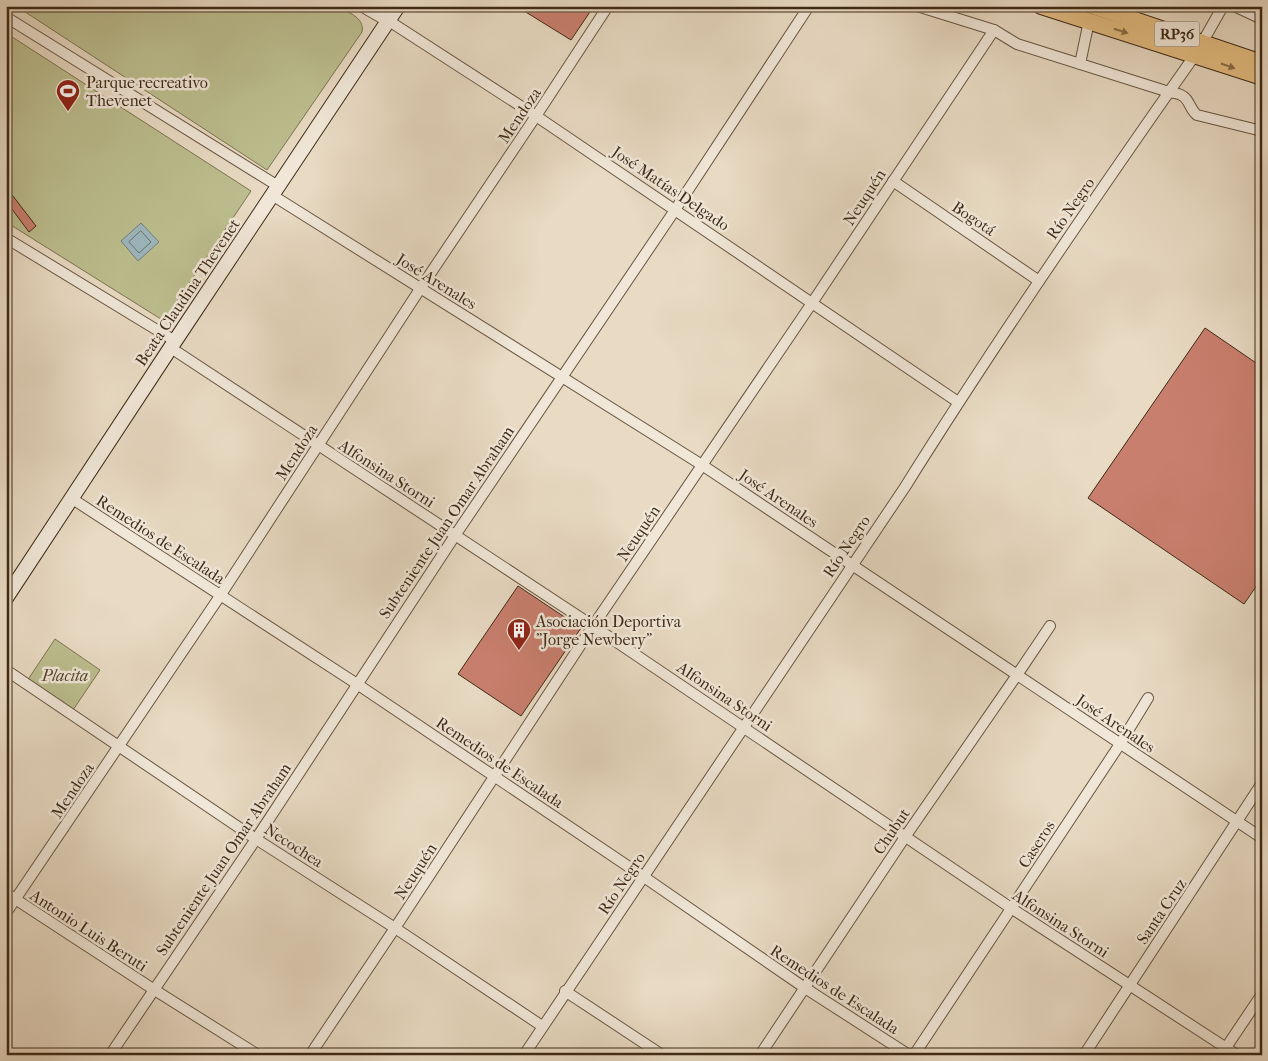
<svg xmlns="http://www.w3.org/2000/svg" width="1268" height="1061" viewBox="0 0 1268 1061" font-family="'IM FELL French Canon',serif">
<style>
.green{fill:#bcbe8f;stroke:#7d7453}
.water{fill:#9cb8bf;stroke:#767f7c}
.lines{fill:none;stroke-linecap:round;stroke-linejoin:round}
.shore{stroke:#6d716b;stroke-width:1}
.building{fill:#c97f6e;stroke:#3e2a17}
.minor-casing{stroke:#685642;stroke-width:12}
.tertiary-casing{stroke:#685642;stroke-width:14}
.secondary-casing{stroke:#3e2a17;stroke-width:16}
.primary-casing{stroke:#3e2a17;stroke-width:18}
.minor{stroke:#f0e7d8;stroke-width:10}
.tertiary{stroke:#f0e7d8;stroke-width:12}
.secondary{stroke:#f0e7d8;stroke-width:14}
.primary{stroke:#e4bd82;stroke-width:16}
.oneway{fill:#896c47}
.labels{text-anchor:middle;stroke-width:5;stroke-linejoin:round;paint-order:stroke}
.shield{fill:#f0e7d8;stroke:#736351;stroke-width:1}
.shield-label{font-size:15px;font-weight:bold;fill:#3e2a17}
.poi-label{font-size:16px;fill:#3e2a17;stroke:#f0e7d8;text-anchor:start}
.street-label{font-size:16px;fill:#3e2a17;stroke:#f0e7d8}
.park-label{font-size:16px;font-style:italic;fill:#57482f;stroke:#f0e7d8}
</style>
<rect width="100%" height="100%" fill="#e8dac3"/>
<filter id="stains"><feTurbulence type="fractalNoise" baseFrequency=".004" numOctaves="4"/><feColorMatrix values="0 0 0 0 .2 0 0 0 0 .09 0 0 0 0 .02 0 0 0 .5 -.17"/></filter>
<radialGradient id="worn" r=".72"><stop offset=".6" stop-color="#630" stop-opacity="0"/><stop offset="1" stop-color="#630" stop-opacity=".3"/></radialGradient>
<g class="green">
<path d="M 16,6 L 336,6 C 347,12 365,17 362,32 L 267,170 Z"/>
<polygon points="6,33 251,191 164,321 6,222"/>
<polygon points="55,639 100,670 73,710 27,681"/>
</g>
<polygon class="water" points="141,223 159,242 138,261 121,241"/>
<g class="lines">
<polygon class="shore" points="141,231 151,242 139,253 129,242"/>
</g>
<g class="building">
<polygon points="516,6 594,6 571,40"/>
<polygon points="6,187 36,226 29,232 6,201"/>
<polygon points="1205,328 1262,367 1262,578 1244,604 1088,498"/>
<polygon points="518,586 581,628 521,716 458,674"/>
</g>
<g class="lines">
<g class="minor-casing">
<g id="minor">
<path d="M 917,6 L 994,30 L 1017,44 L 1169,92 C 1172,93 1178,93 1181,95 C 1189,98 1190,110 1197,115 L 1262,131"/>
<polyline points="1234,6 1262,19"/>
<polyline points="6,17 278,186"/>
<polyline points="389,21 536,116 958,402"/>
<polyline points="1202,43 1223,6"/>
<polyline points="1080,64 1089,21"/>
<polyline points="893,181 1039,281"/>
<polyline points="272,195 702,465 1262,838"/>
<polyline points="6,238 175,341"/>
<polyline points="171,348 593,626 1011,908 1237,1055"/>
<polyline points="71,498 357,684 644,877 805,988 909,1055"/>
<polyline points="6,670 256,839 395,928 542,1026"/>
<polyline points="6,893 153,989 258,1055"/>
<polyline points="6,913 220,596 420,289 536,116 608,6"/>
<polyline points="565,991 662,1055"/>
<polyline points="110,1055 256,839 456,534 675,210 809,6"/>
<polyline points="310,1055 395,928 593,626 812,303 994,30"/>
<path d="M 524,1055 L 905,487 C 997,340 1095,197 1195,55"/>
<polyline points="760,1055 905,837 1017,675 1050,626"/>
<polyline points="914,1055 1120,744 1148,698"/>
<polyline points="1084,1055 1262,783"/>
<polyline points="1221,1055 1262,994"/>
</g>
</g>
<g class="tertiary-casing">
<polyline id="tertiary" points="363,6 389,21"/>
</g>
<g class="secondary-casing">
<polyline id="secondary" points="6,598 175,341 398,6"/>
</g>
<g class="primary-casing">
<g id="primary">
<polyline points="1041,6 1262,77"/>
<polyline points="1093,6 1262,63"/>
</g>
</g>
<use href="#minor" class="minor"/>
<use href="#tertiary" class="tertiary"/>
<use href="#secondary" class="secondary"/>
<use href="#primary" class="primary"/>
</g>
<defs><path id="oneway-solid" d="M-6-.8H1V-3.2L6.5 0L1 3.2V.8H-6Z" transform="scale(1.25)"/></defs>
<g class="oneway">
<use href="#oneway-solid" transform="translate(1121 31) rotate(18)"/>
<use href="#oneway-solid" transform="translate(1228 66) rotate(19)"/>
</g>
<defs>
<g id="stadium-pin" transform="scale(1.25)"><path d="M0 17L-7.5 6A9.5 9.5 0 1 1 7.5 6Z" fill="#8f2418" stroke="#f0e7d8"/><path d="M0-5a6.5 5 0 1 0 0 10a6.5 5 0 1 0 0-10ZM-3.5-1.8h7v3.6h-7Z" fill="#fff"/></g>
<g id="building-pin" transform="scale(1.25)"><path d="M0 17L-7.5 6A9.5 9.5 0 1 1 7.5 6Z" fill="#8f2418" stroke="#f0e7d8"/><path d="M-4-6H4V6H1V3H-1V6H-4ZM-2.5-4.3h1.7v1.8h-1.7ZM.8-4.3h1.7v1.8H.8ZM-2.5-1h1.7V.8h-1.7ZM.8-1h1.7V.8H.8Z" fill="#fff"/></g>
</defs>
<g fill-rule="evenodd">
<use href="#stadium-pin" x="68" y="91"/>
<use href="#building-pin" x="519" y="630"/>
</g>
<g class="labels">
<rect class="shield" x="1154.5" y="21.5" width="45" height="25" rx="4"/>
<g class="shield-label">
<text x="1177" y="39">RP36</text>
</g>
<g class="poi-label">
<text x="86" y="88">Parque recreativo<tspan x="86" dy="18">Thevenet</tspan></text>
<text x="536" y="627">Asociación Deportiva<tspan x="536" dy="18">"Jorge Newbery"</tspan></text>
</g>
<g class="street-label">
<text transform="translate(519 115) rotate(-56)" y="6">Mendoza</text>
<text transform="translate(671 188) rotate(34)" y="6">José Matías Delgado</text>
<text transform="translate(864 197) rotate(-57)" y="6">Neuquén</text>
<text transform="translate(1070 208) rotate(-55)" y="6">Río Negro</text>
<text transform="translate(974 218) rotate(34)" y="6">Bogotá</text>
<text transform="translate(437 281) rotate(32)" y="6">José Arenales</text>
<text transform="translate(187 292) rotate(-56)" y="6">Beata Claudina Thevenet</text>
<text transform="translate(296 452) rotate(-57)" y="6">Mendoza</text>
<text transform="translate(387 473) rotate(33)" y="6">Alfonsina Storni</text>
<text transform="translate(779 498) rotate(34)" y="6">José Arenales</text>
<text transform="translate(446 522) rotate(-56)" y="6">Subteniente Juan Omar Abraham</text>
<text transform="translate(638 533) rotate(-56)" y="6">Neuquén</text>
<text transform="translate(161 539) rotate(33)" y="6">Remedios de Escalada</text>
<text transform="translate(846 546) rotate(-56)" y="6">Río Negro</text>
<text transform="translate(725 696) rotate(34)" y="6">Alfonsina Storni</text>
<text transform="translate(1116 723) rotate(34)" y="6">José Arenales</text>
<text transform="translate(500 762) rotate(34)" y="6">Remedios de Escalada</text>
<text transform="translate(72 790) rotate(-56)" y="6">Mendoza</text>
<text transform="translate(891 831) rotate(-56)" y="6">Chubut</text>
<text transform="translate(1036 844) rotate(-57)" y="6">Caseros</text>
<text transform="translate(294 845) rotate(33)" y="6">Necochea</text>
<text transform="translate(223 859) rotate(-56)" y="6">Subteniente Juan Omar Abraham</text>
<text transform="translate(415 871) rotate(-57)" y="6">Neuquén</text>
<text transform="translate(621 883) rotate(-56)" y="6">Río Negro</text>
<text transform="translate(1161 911) rotate(-56)" y="6">Santa Cruz</text>
<text transform="translate(1061 923) rotate(33)" y="6">Alfonsina Storni</text>
<text transform="translate(89 930) rotate(33)" y="6">Antonio Luis Beruti</text>
<text transform="translate(835 989) rotate(33)" y="6">Remedios de Escalada</text>
</g>
<g class="park-label">
<text x="65" y="681">Placita</text>
</g>
</g>
<rect width="1268" height="1061" fill="none" stroke="#e8dac3" stroke-width="25"/>
<rect x="8" y="8" width="1253" height="1046" fill="none" stroke="#3e2a17" stroke-width="2.5"/>
<rect x="12" y="12" width="1243" height="1036" fill="none" stroke="#3e2a17"/>
<rect width="100%" height="100%" filter="url(#stains)"/>
<rect width="100%" height="100%" fill="url(#worn)"/>
</svg>
